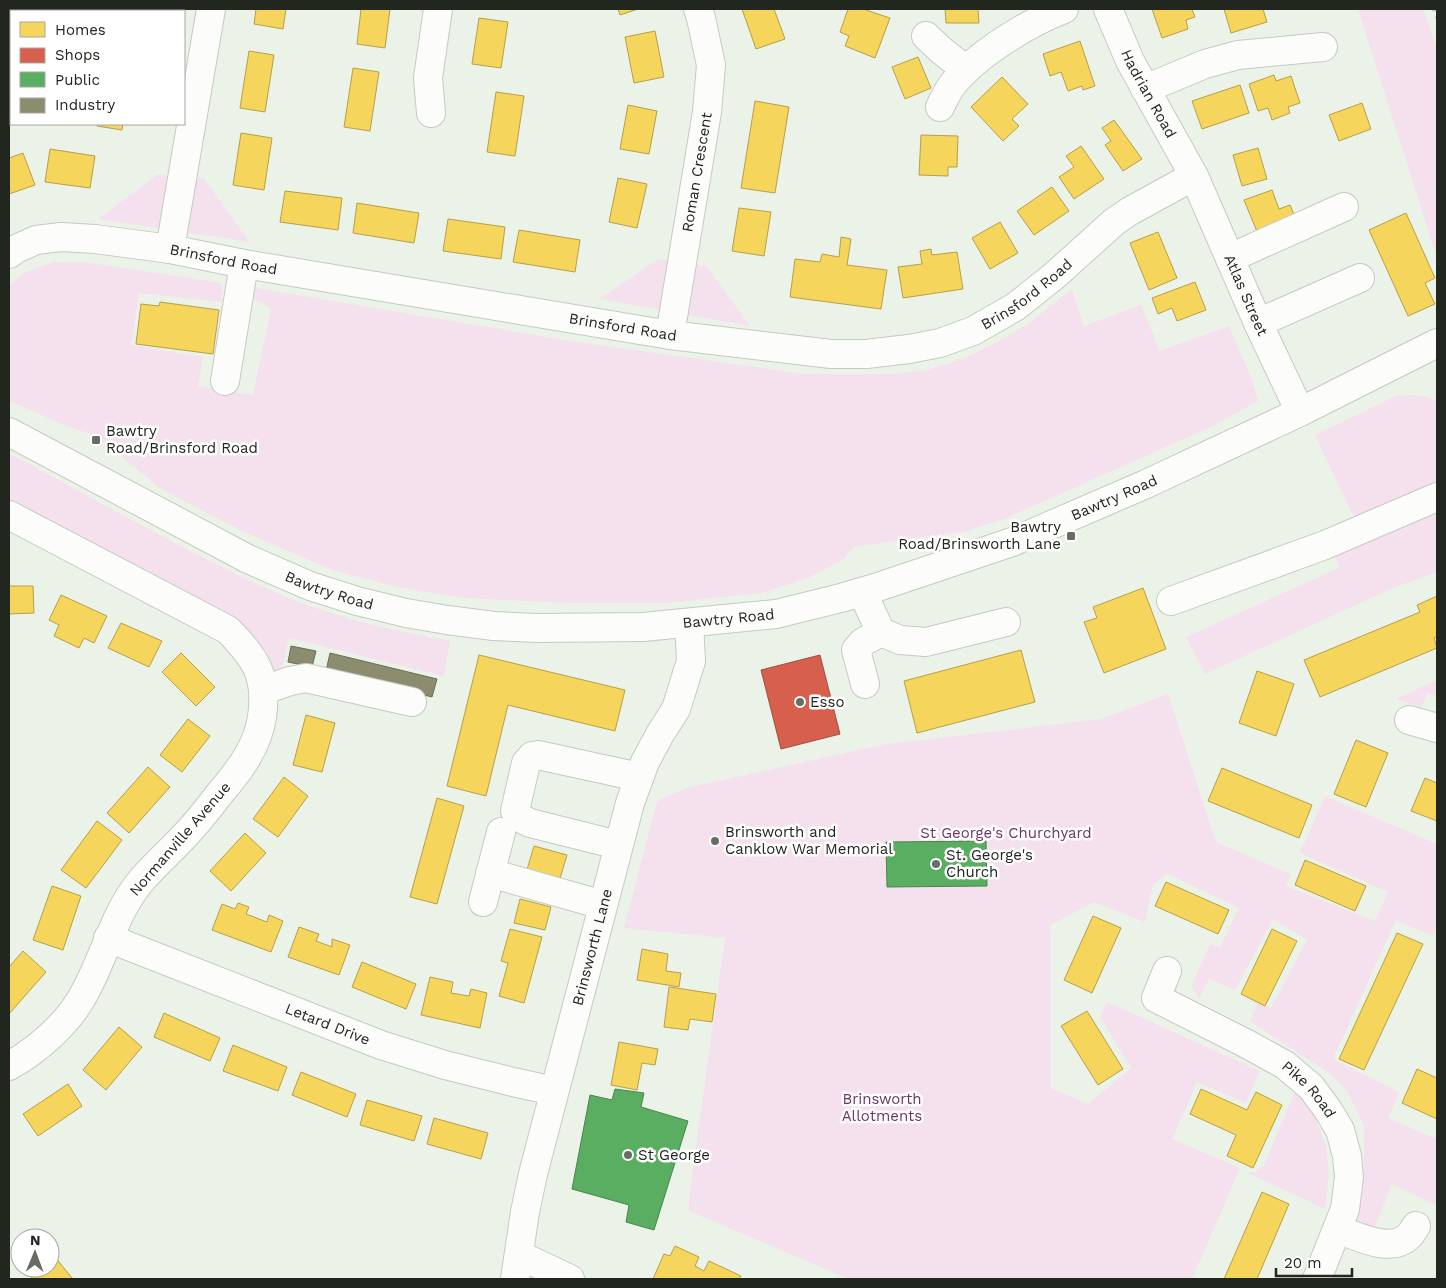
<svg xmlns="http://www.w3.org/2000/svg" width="1446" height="1288" viewBox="0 0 1446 1288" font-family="'Work Sans',sans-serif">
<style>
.green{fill:#f4e1ed}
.homes{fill:#f6d55c;stroke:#b6a049}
.shops{fill:#d6604d;stroke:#a04f3f}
.public{fill:#5aae61;stroke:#49854d}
.industry{fill:#8c8c6e;stroke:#6c6d56}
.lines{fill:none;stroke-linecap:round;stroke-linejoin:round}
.minor-casing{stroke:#c5cac2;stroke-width:30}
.major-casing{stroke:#c5cac2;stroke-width:30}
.minor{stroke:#fcfdfb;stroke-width:28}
.major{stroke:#fcfdfb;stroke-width:28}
.rail{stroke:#c6c8c5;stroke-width:4;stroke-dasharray:2.5 5;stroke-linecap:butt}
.poi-dot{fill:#686d64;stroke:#fff;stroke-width:2}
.labels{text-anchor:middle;stroke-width:5;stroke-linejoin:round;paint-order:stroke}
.street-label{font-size:15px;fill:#21261e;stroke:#fff}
.poi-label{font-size:15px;fill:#21261e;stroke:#fff;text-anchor:start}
.park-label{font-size:15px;fill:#703465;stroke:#fff}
</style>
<rect width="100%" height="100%" fill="#ebf2e7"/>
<g class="green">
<polygon points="9,9 52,9 55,11 11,11 11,105 9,105"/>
<polygon points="1358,9 1424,9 1437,50 1437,258"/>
<polygon points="157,175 204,178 249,242 98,219"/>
<polygon points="658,259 706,266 750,326 600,299"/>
<polygon points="54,262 91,263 222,283 222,302 139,293 131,345 203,357 198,386 253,395 271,309 253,298 256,288 571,341 804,374 891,374 927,370 963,359 1003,339 1029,323 1072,289 1084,326 1141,305 1160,351 1229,326 1252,380 1258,401 1215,425 1004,519 967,531 854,547 844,559 808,578 761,593 666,603 571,603 464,598 402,588 332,570 242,531 161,489 98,437 65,425 9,401 9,287 21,274"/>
<polygon points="1413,395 1428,397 1437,401 1437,572 1393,588 1205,674 1186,637 1339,568 1334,551 1364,539 1315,435 1396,396"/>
<path d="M 9,453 C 65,484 122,515 179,545 C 227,570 276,596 328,612 C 367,625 409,633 450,641 L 444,676 L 289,638 L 282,667 L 282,676 L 270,671 L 263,650 L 240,624 L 9,503 Z"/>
<polygon points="1437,680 1437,696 1428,693 1421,707 1396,699"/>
<polygon points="1168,694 1214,836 1218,843 1291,874 1286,886 1375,921 1388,892 1300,853 1325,796 1437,844 1437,926 1433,936 1396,920 1333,1059 1399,1092 1388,1118 1437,1139 1437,1206 1392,1184 1372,1234 1354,1224 1364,1168 1364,1125 1347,1091 1329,1073 1250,1021 1258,1002 1271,1008 1307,940 1273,919 1235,990 1209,979 1199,998 1195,993 1192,985 1210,944 1220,947 1239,908 1168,874 1153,884 1145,922 1094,902 1049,926 1051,935 1051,1088 1088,1104 1131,1068 1100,1017 1107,1002 1260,1071 1246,1103 1197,1082 1172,1139 1240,1168 1192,1279 849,1279 689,1211 689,1197 725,938 624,928 657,801 668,796 687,788 886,744 1101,719"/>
<polygon points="1295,1091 1313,1111 1326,1147 1329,1173 1325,1209 1246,1172 1256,1172 1264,1165"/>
</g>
<g class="homes">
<rect x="116" y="9" width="27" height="2"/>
<polygon points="256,9 286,9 283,29 254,24"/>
<polygon points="361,9 390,9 385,48 357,44"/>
<polygon points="618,9 638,9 620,15"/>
<polygon points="742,9 774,9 785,39 756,49"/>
<polygon points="848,9 863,9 890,18 875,58 845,46 849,36 840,32"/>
<polygon points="945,9 978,9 979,23 946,23"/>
<polygon points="1152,9 1192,9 1195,17 1186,20 1188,29 1162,38"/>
<polygon points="1224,9 1263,9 1267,22 1231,33"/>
<polygon points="479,18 508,22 501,68 472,64"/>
<polygon points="655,31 664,77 634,83 625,37"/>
<polygon points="1080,41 1095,86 1083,90 1082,86 1068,91 1061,72 1050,76 1043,54"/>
<polygon points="249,51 274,55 265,112 240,108"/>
<polygon points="918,57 931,88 905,99 892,67"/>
<polygon points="353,68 379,72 370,131 344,127"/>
<polygon points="1274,75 1276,81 1291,76 1300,103 1288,107 1290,113 1272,120 1268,108 1258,111 1249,84"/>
<polygon points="1002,77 1028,104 1012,119 1019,126 1003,141 971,107"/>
<polygon points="1240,85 1249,113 1202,129 1192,101"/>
<polygon points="496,92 524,96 515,156 487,152"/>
<polygon points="755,101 789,107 775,193 741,188"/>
<polygon points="1362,103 1371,129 1339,141 1329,115"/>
<polygon points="628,105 657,111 649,154 620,149"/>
<polygon points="1114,120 1142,159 1123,171 1105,145 1111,141 1102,128"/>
<polygon points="98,124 123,124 122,130 97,126"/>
<polygon points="241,133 272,138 264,190 233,185"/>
<polygon points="921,135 958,136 957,167 948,167 948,176 919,175"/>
<polygon points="1081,146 1104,179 1074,199 1059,177 1074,167 1066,156"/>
<polygon points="1258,148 1267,179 1242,186 1233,155"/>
<polygon points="50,149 95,156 90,188 45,182"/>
<polygon points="23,153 35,185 9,194 9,158"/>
<polygon points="618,178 647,184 637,228 609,222"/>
<polygon points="1052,187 1069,211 1034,235 1017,211"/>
<polygon points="1272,190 1279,209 1290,205 1296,219 1258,234 1244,200"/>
<polygon points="285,191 342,198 338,230 280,222"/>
<polygon points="357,203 419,213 414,243 353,233"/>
<polygon points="739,208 771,212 764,256 732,251"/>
<polygon points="1406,213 1435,278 1425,283 1435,304 1408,316 1369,230"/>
<polygon points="448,219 505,227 501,259 443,251"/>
<polygon points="1000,222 1018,253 990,269 972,238"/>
<polygon points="519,230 580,240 575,272 513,262"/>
<polygon points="1158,232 1177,278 1149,290 1130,243"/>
<polygon points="841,237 851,239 847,265 887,270 881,309 790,297 795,259 820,262 822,254 839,257"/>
<polygon points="931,249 932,255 957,252 963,289 903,298 898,267 922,264 920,251"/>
<polygon points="1195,282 1206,310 1177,321 1172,308 1158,314 1152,298"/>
<polygon points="160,302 219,310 213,354 136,344 141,304 159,306"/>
<polygon points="9,586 33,586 34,613 9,614"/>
<polygon points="1143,588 1166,649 1104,673 1084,622 1097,618 1093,607"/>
<polygon points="61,595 107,616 94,643 84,638 79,648 54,636 59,625 49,620"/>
<polygon points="1437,596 1437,637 1434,638 1437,648 1320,697 1304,660 1420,612 1417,605"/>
<polygon points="121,623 162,641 149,667 108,648"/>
<polygon points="1021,650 1035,702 917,733 904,681"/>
<polygon points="181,653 215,687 196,706 162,672"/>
<polygon points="479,655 625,690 615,731 508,705 486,796 447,786"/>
<polygon points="1257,671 1294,684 1276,736 1239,723"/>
<polygon points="306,715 335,723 322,772 293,765"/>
<polygon points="188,719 210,736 182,772 160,755"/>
<polygon points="1356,740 1388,753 1366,807 1334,794"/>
<polygon points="148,767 170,787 129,833 107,813"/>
<polygon points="1222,768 1312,805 1299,838 1208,801"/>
<polygon points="284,777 308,796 278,837 253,819"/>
<polygon points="1425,778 1437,783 1437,821 1411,811"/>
<polygon points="437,798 464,806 437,904 410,897"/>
<polygon points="97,821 122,840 86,888 61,870"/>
<polygon points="245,833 266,853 231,891 210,871"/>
<polygon points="534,846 567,855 559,882 526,873"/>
<polygon points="1305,860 1366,886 1355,911 1295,885"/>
<polygon points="1166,882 1229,910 1218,934 1155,906"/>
<polygon points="52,886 81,896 63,950 33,940"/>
<polygon points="520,899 551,907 545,930 514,923"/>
<polygon points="238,903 249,907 246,914 267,922 269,915 283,921 271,952 212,930 222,904 235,909"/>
<polygon points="1093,916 1121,928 1092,993 1064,980"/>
<polygon points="299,927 319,934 316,941 332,947 332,939 350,945 339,975 288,957"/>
<polygon points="510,929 542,937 524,1003 499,996 508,963 501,961"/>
<polygon points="1272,929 1297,941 1265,1006 1241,994"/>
<polygon points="1397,933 1423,944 1364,1070 1339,1059"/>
<polygon points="642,949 668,954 666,971 681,973 679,987 637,980"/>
<polygon points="23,951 46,972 9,1014 9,967"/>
<polygon points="362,962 416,984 406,1009 352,987"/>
<polygon points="430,977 453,982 451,993 469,996 471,989 487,993 480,1028 421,1015"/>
<polygon points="669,987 716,994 712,1022 690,1019 688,1030 664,1027"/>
<polygon points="1087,1011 1123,1069 1098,1085 1061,1026"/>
<polygon points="164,1013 220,1038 210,1061 154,1037"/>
<polygon points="119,1027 142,1047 106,1090 83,1070"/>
<polygon points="619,1042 658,1049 655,1065 642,1063 637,1090 611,1085"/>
<polygon points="233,1045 287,1067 278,1091 223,1071"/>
<polygon points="1417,1069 1437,1078 1437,1119 1402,1103"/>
<polygon points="301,1072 356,1094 347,1117 292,1095"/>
<polygon points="68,1084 82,1106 38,1136 23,1114"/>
<polygon points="1201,1089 1247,1110 1256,1092 1282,1105 1253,1168 1227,1156 1236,1135 1190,1114"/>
<polygon points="367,1100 422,1116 414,1141 360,1125"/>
<polygon points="434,1118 488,1133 481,1159 427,1144"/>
<polygon points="1262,1192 1289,1204 1257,1279 1224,1279"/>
<polygon points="675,1246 699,1257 695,1266 704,1271 709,1261 741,1276 739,1279 653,1279 664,1254 670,1256"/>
<polygon points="50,1251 73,1279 33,1279 24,1268 50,1268"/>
</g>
<polygon class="shops" points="820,655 840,734 781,749 761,670"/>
<g class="public">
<polygon points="986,841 987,886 887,887 886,842"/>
<polygon points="615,1089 644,1093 641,1107 688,1121 654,1230 626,1222 629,1205 572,1189 590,1095 612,1100"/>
</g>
<g class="industry">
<polygon points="291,646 316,651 312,667 288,662"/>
<polygon points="330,653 437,679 432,697 326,671"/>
</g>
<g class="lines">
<g class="minor-casing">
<g id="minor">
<path id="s1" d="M 1108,9 L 1130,61 L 1194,176 L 1258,323 L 1300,412"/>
<polyline points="926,36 942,51 966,70"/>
<polyline points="1145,89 1205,64 1238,55 1323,47"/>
<path d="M 940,107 C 944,99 948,90 953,84 C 977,54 1028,23 1064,9"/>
<polyline points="431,113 428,78 438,9"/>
<polyline points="170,249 211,9"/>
<path id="s2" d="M 9,254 L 16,249 L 36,240 L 61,237 L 95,239 L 170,249 L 244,264 L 670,335 L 831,354 L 866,354 L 909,349 L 940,343 L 973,331 L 1015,307 L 1054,276 L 1114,222 L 1130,211 L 1194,176"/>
<polyline points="1230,258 1344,207"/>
<polyline points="1258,323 1360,278"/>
<path id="s3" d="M 670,335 L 707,112 L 711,65 L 701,18 L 698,9"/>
<polyline points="225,381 244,264"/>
<path d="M 9,515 L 228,630 C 255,658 268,675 262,717 C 258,746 239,771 221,792 C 211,805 201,818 190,830 C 174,848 155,864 140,882 C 114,914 105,955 86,990 C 71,1021 38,1050 9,1066"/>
<polyline points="862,592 881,632 900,640 926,642 1006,622"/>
<polyline points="1171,601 1325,545 1437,497"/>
<polyline points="865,684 856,650 863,642 881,632"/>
<polyline points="264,690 290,681 306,678 412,702"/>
<polyline points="1409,720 1437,728"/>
<polyline points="618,845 530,823 520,818 515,811 526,763 532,756 538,755 639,777"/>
<polyline points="490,873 603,905"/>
<polyline points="483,902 501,832"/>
<path id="s4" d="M 108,938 L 381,1045 L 445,1065 L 513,1082 L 554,1091"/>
<path id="s5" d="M 1167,971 L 1156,998 L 1247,1044 L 1285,1065 L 1311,1087 L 1328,1110 L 1340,1130 L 1347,1156 L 1349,1177 L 1345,1209 L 1317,1279"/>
<path d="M 1337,1229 C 1357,1236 1391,1254 1409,1236 C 1412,1233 1414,1229 1416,1226"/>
<polyline points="519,1255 570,1279"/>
<path id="s6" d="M 515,1279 L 525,1212 L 533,1174 L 630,803 L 645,762 L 660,734 L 676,709 L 691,661 L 689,623"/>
</g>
</g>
<g class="major-casing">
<g id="major">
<path id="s7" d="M 9,432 L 248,559 L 310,586 L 357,601 L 406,613 L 447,620 L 494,626 L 537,628 L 643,627 L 776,614 L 841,598 L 875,588 L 1012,542 L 1146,484 L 1300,412 L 1437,343"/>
</g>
</g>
<use href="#minor" class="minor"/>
<use href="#major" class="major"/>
<polyline class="rail" points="1434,9 1437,18"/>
</g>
<g class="poi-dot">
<rect x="91" y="435" width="10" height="10" rx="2.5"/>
<rect x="1066" y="531" width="10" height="10" rx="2.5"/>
<circle cx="800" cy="702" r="5"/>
<circle cx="715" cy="841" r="5"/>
<circle cx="936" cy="864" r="5"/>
<circle cx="628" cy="1155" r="5"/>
</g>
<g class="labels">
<g class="street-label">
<text dy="5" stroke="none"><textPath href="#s1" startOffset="94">Hadrian Road</textPath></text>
<text dy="5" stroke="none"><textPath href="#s3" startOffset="165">Roman Crescent</textPath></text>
<text dy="5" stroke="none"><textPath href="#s2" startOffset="220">Brinsford Road</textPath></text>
<text dy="5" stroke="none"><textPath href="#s2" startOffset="1045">Brinsford Road</textPath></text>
<text dy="5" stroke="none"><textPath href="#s1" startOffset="318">Atlas Street</textPath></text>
<text dy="5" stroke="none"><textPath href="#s2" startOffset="625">Brinsford Road</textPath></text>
<text dy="5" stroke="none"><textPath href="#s7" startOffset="1168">Bawtry Road</textPath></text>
<text dy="5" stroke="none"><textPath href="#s7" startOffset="358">Bawtry Road</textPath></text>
<text dy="5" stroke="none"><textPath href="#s7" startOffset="762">Bawtry Road</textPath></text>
<text transform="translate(180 839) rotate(-49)" y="5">Normanville Avenue</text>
<text dy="5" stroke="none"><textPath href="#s6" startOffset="341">Brinsworth Lane</textPath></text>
<text dy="5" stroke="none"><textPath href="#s4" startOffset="236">Letard Drive</textPath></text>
<text dy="5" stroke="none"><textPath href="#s5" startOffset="209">Pike Road</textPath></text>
</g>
<g class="poi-label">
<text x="106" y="436">Bawtry<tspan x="106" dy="17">Road/Brinsford Road</tspan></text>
<text x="1061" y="532" text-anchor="end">Bawtry<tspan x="1061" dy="17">Road/Brinsworth Lane</tspan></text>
<text x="810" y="707">Esso</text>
<text x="725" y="837">Brinsworth and<tspan x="725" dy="17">Canklow War Memorial</tspan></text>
<text x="946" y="860">St. George's<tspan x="946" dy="17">Church</tspan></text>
<text x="638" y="1160">St George</text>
</g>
<g class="park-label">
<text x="1006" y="838">St George's Churchyard</text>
<text x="882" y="1104">Brinsworth<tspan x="882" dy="17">Allotments</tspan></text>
</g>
</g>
<rect width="1446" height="1288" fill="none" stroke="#21261e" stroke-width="20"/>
<rect x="10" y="10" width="175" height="115" fill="#ffffff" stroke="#a6a8a5"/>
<rect x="20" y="22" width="25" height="15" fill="#f6d55c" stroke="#a6a8a5"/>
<text x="55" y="35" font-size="15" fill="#21261e">Homes</text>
<rect x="20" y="48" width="25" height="15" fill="#d6604d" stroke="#a6a8a5"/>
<text x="55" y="60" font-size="15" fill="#21261e">Shops</text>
<rect x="20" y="72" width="25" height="15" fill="#5aae61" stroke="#a6a8a5"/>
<text x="55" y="85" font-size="15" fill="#21261e">Public</text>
<rect x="20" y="98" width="25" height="15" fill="#8c8c6e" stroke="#a6a8a5"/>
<text x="55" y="110" font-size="15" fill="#21261e">Industry</text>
<g transform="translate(35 1253) rotate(1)"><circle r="24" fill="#ffffff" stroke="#a6a8a5"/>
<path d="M0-4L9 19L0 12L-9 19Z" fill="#686d64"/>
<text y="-8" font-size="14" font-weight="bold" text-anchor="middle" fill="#21261e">N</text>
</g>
<path d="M1276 1268v8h76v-8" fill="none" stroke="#21261e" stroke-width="2.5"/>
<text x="1284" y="1268" font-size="15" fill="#21261e" stroke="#ffffff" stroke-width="4" paint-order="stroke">20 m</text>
</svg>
